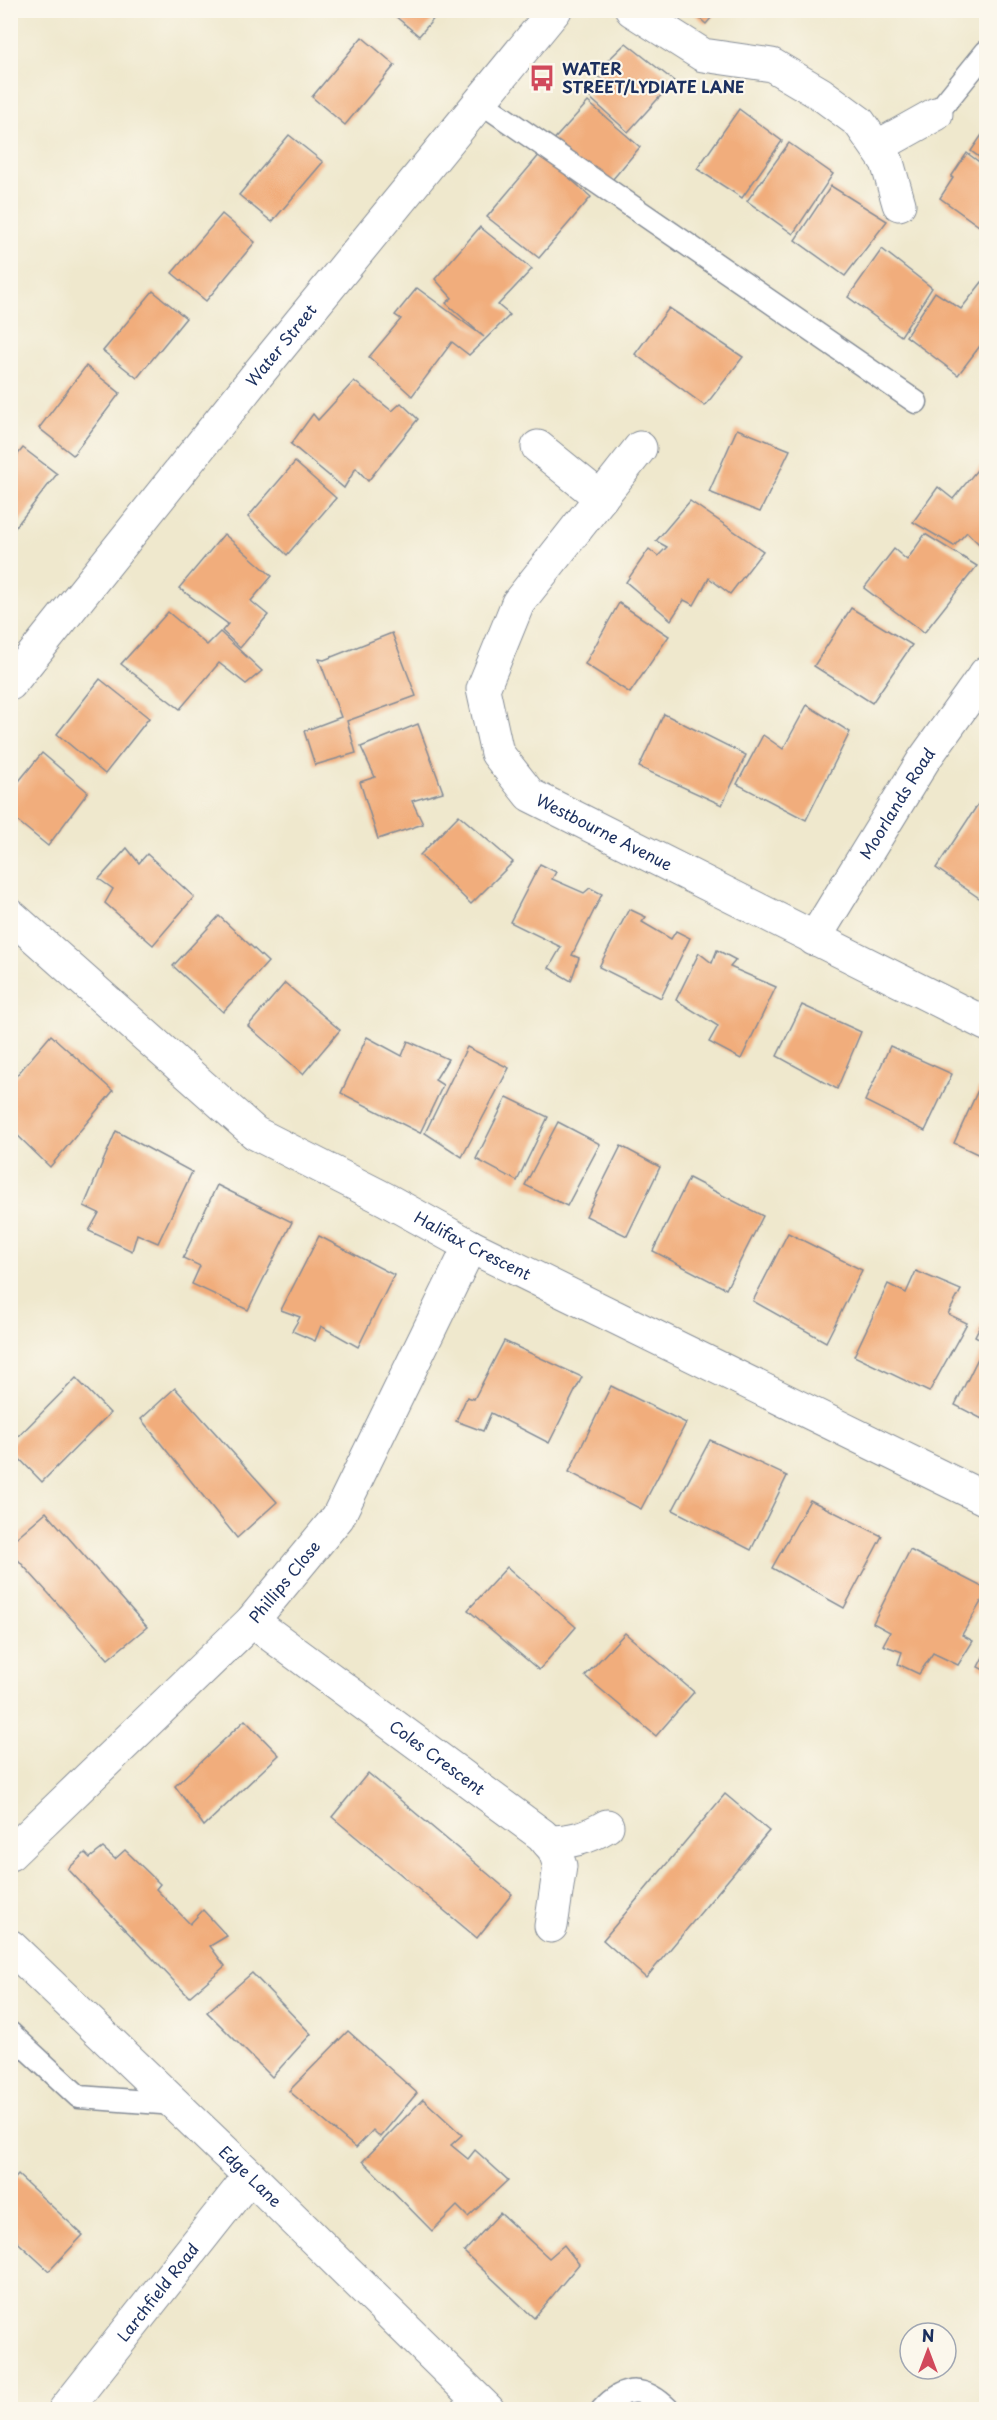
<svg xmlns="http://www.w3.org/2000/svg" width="997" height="2420" viewBox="0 0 997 2420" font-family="'Playpen Sans',sans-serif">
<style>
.building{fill:#f1ad7c}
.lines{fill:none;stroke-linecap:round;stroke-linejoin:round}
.lane-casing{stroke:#858c96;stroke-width:25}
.street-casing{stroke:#858c96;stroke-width:35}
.secondary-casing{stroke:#858c96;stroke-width:35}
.lane{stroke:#fff;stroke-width:22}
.street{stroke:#fff;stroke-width:33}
.secondary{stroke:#fff;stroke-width:33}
.labels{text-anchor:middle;stroke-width:4.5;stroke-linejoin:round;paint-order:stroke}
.poi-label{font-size:16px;font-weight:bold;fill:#1b2f5e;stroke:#fbf7ec;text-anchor:start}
.street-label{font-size:16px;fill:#1b2f5e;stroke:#fbf7ec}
</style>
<rect width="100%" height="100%" fill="#fbf7ec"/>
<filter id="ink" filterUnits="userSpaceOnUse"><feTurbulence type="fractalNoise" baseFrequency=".0167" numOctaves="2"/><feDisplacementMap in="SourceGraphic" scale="12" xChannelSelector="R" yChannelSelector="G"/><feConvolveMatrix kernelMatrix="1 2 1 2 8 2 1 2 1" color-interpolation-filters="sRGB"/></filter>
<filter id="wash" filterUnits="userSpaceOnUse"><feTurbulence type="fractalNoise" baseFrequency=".008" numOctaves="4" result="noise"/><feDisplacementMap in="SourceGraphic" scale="24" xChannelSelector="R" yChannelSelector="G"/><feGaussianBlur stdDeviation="1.35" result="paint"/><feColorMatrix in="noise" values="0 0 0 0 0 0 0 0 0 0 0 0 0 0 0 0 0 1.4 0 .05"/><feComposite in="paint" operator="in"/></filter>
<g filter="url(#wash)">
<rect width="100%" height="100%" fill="#efe8cd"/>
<g id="blocks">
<g class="building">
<polygon points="388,10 441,10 419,36"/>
<polygon points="690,10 718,10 706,24"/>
<polygon points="362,37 395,65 345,125 312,97"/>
<polygon points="626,43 674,81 628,132 588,96 604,81 594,74"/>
<polygon points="588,102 640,147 607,186 550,144"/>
<polygon points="739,109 782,141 742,198 697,169"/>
<polygon points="986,129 986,162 971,151"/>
<polygon points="289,135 323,162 272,222 239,195"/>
<polygon points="789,143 833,174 793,234 747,201"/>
<polygon points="541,153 591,197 539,258 487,217"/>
<polygon points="967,153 986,167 986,231 940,198 953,178 951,177"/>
<polygon points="831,186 887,221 845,276 795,240"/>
<polygon points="222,214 255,242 206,301 172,273"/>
<polygon points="480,227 532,269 498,305 510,315 469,355 452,342 412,396 369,357 401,319 395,315 417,288 484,337 446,303 452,298 435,279"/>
<polygon points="882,249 932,288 901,336 848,297"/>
<polygon points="986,277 986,338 958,375 906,336 935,292 961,309"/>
<polygon points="153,291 186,318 137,378 103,351"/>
<polygon points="669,308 743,357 705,406 635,354"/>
<polygon points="86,366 120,393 73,455 39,428"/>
<polygon points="354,381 392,411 401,403 418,419 368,481 356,468 344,488 291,444 313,414 318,420"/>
<polygon points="737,429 790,450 760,512 709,492"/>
<polygon points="23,448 57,474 10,534 10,464"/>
<polygon points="986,459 986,551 967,532 954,546 913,522 938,487 953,499"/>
<polygon points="295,462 336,498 287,555 248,517"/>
<polygon points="690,501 763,551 730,594 709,578 694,605 684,600 671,620 626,582 649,549 658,556 667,547 656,541"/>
<polygon points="224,534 272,576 251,601 268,615 240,648 222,631 228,624 179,588"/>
<polygon points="925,534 977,566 924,633 864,588 894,549 907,560"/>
<polygon points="619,603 669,636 630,693 585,664"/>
<polygon points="851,608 912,645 872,703 814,666"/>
<polygon points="168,612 207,645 220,632 262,671 246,684 219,663 180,709 121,664"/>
<polygon points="392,633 416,696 347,721 356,753 315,765 304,731 341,717 319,659 324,660"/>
<polygon points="100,679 149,718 105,774 57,734"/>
<polygon points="807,705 850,732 806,820 737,784 763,735 783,749"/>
<polygon points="664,714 746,755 722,805 639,767"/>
<polygon points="418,724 443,792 412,801 423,824 378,839 360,782 375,777 361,747"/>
<polygon points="42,753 88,792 48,846 10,815 10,792"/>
<polygon points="986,792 986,893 982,900 936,868"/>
<polygon points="459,815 513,862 471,904 420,855"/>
<polygon points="127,848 139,863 147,854 194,897 153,945 105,903 113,889 99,879"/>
<polygon points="540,864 556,872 552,879 584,893 590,888 602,894 572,955 579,958 571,981 549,968 561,947 510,922"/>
<polygon points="629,909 646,917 642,922 671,939 676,931 690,938 661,998 599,967"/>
<polygon points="219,916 268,962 223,1012 173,966"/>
<polygon points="717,950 736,960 730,967 776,987 741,1059 709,1042 718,1026 676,1000 699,953 712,963"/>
<polygon points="285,983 340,1030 303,1074 248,1026"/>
<polygon points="802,1005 861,1032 837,1089 777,1056"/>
<polygon points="51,1035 113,1091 50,1167 10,1128 10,1110 14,1107 10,1104 10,1083"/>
<polygon points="367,1037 402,1056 408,1041 448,1059 435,1080 443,1085 420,1133 341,1093"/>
<polygon points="890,1046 952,1074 925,1131 865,1101"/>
<polygon points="467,1047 509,1068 462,1157 425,1133"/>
<polygon points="979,1088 986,1091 986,1158 954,1143"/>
<polygon points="507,1097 548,1117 517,1181 476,1159"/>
<polygon points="558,1122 600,1144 567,1206 525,1185"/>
<polygon points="116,1131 192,1172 158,1243 137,1234 132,1251 89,1231 99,1213 84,1206"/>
<polygon points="621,1146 660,1167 627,1236 586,1216"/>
<polygon points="689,1178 763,1216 726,1289 653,1251"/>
<polygon points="217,1185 292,1222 248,1310 192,1284 200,1266 183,1258"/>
<polygon points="788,1233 862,1270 826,1342 753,1301"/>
<polygon points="319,1236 394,1275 358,1347 321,1326 315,1341 292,1331 300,1317 281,1310"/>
<polygon points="916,1271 961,1290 948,1314 967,1323 929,1392 854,1356 888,1284 906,1293"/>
<polygon points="986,1314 986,1421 955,1405 986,1342 975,1336"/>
<polygon points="504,1341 582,1377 549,1443 491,1413 483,1431 456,1421 467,1397 474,1399"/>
<polygon points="76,1378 110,1413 42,1482 10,1449 10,1445"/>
<polygon points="611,1386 686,1423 641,1509 569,1472"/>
<polygon points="175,1388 277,1502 237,1538 141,1419"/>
<polygon points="710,1440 787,1476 751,1550 673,1510"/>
<polygon points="810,1500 882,1536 844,1608 772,1568"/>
<polygon points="46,1512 147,1627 108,1659 10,1551 10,1543"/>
<polygon points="910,1550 986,1589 986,1593 962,1635 973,1641 958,1665 933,1653 919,1674 898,1664 902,1652 883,1645 890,1632 873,1623"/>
<polygon points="507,1567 576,1627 539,1670 468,1610"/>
<polygon points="625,1633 694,1692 656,1736 585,1676"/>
<polygon points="986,1651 986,1671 978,1667"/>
<polygon points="245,1720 279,1755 204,1826 175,1786"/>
<polygon points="368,1773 512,1894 477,1938 332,1817"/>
<polygon points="725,1794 769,1831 646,1978 603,1940"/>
<polygon points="103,1848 115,1859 125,1850 160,1884 156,1889 190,1924 203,1910 227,1936 210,1946 225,1966 189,1997 68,1869 85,1853 90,1858"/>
<polygon points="252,1973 311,2034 272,2077 207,2012"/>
<polygon points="348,2031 417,2093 380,2137 373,2130 356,2148 289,2091"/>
<polygon points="423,2099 462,2135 451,2145 468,2159 475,2150 508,2180 468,2217 457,2206 432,2231 363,2161"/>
<polygon points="18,2175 83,2235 49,2271 10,2235 10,2184"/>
<polygon points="500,2213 549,2258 564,2245 579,2264 534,2318 464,2252"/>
</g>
</g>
</g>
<g filter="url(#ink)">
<use href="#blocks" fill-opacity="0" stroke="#858c96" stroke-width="1.5"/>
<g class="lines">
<g class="lane-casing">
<g id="lane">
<polyline points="482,103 916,402"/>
<polyline points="936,114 986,52"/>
<polyline points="10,2033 79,2097 175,2104"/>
<path d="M 602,2410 C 625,2384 646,2387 669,2410"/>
</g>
</g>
<g class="street-casing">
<g id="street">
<polyline points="632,10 703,55 772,65 821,94 859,122 887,162 899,204"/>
<polyline points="877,147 936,114"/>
<polyline points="538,447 601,498"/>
<path id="s1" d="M 640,448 L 518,603 L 483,689 L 497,753 L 530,795 L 986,1024"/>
<path id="s2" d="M 10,684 L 257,375 L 555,10"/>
<path id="s3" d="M 10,915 L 255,1133 L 387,1200 L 470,1246 L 986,1499"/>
<path id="s4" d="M 814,939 L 923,761 L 986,673"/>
<path id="s5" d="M 252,1621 L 542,1835 L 554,1849 L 560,1866 L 551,1926"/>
<path d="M 548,1842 C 571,1842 587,1838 607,1826"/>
<path id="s6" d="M 10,1854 L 252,1621 L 338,1517 L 470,1246"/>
<path id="s7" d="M 65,2410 L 250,2176"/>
</g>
</g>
<g class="secondary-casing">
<g id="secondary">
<path id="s8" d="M 10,1946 L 250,2176 L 488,2410"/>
</g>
</g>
<use href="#lane" class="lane"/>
<use href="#street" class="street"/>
<use href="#secondary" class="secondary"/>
</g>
</g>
<defs>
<g id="bus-bare" transform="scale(2.07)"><path d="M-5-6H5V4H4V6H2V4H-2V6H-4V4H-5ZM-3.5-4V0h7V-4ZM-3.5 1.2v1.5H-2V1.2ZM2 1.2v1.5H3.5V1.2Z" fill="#d1495b" stroke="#fbf7ec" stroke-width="2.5" paint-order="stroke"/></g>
</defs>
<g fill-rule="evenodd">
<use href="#bus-bare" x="542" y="78"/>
</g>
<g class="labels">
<g class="poi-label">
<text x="562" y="75">WATER<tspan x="562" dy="18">STREET/LYDIATE LANE</tspan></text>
</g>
<g class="street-label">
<text dy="6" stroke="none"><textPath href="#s2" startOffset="434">Water Street</textPath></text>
<text dy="6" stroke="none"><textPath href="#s4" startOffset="159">Moorlands Road</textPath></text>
<text dy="6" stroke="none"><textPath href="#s1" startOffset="492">Westbourne Avenue</textPath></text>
<text dy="6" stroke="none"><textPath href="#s3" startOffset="573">Halifax Crescent</textPath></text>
<text dy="6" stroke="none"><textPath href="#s6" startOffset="387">Phillips Close</textPath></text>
<text dy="6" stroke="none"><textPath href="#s5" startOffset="230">Coles Crescent</textPath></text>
<text dy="6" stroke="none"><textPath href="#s8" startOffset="333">Edge Lane</textPath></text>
<text dy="6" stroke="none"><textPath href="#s7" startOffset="150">Larchfield Road</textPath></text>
</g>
</g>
<rect width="997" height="2420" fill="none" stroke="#fbf7ec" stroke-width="36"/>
<g transform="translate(928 2351)"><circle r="28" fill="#fbf7ec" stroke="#a1a7b3" stroke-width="1.5"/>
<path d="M0-4.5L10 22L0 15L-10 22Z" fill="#d1495b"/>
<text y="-9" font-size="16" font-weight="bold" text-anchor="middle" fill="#1b2f5e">N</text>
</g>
</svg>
